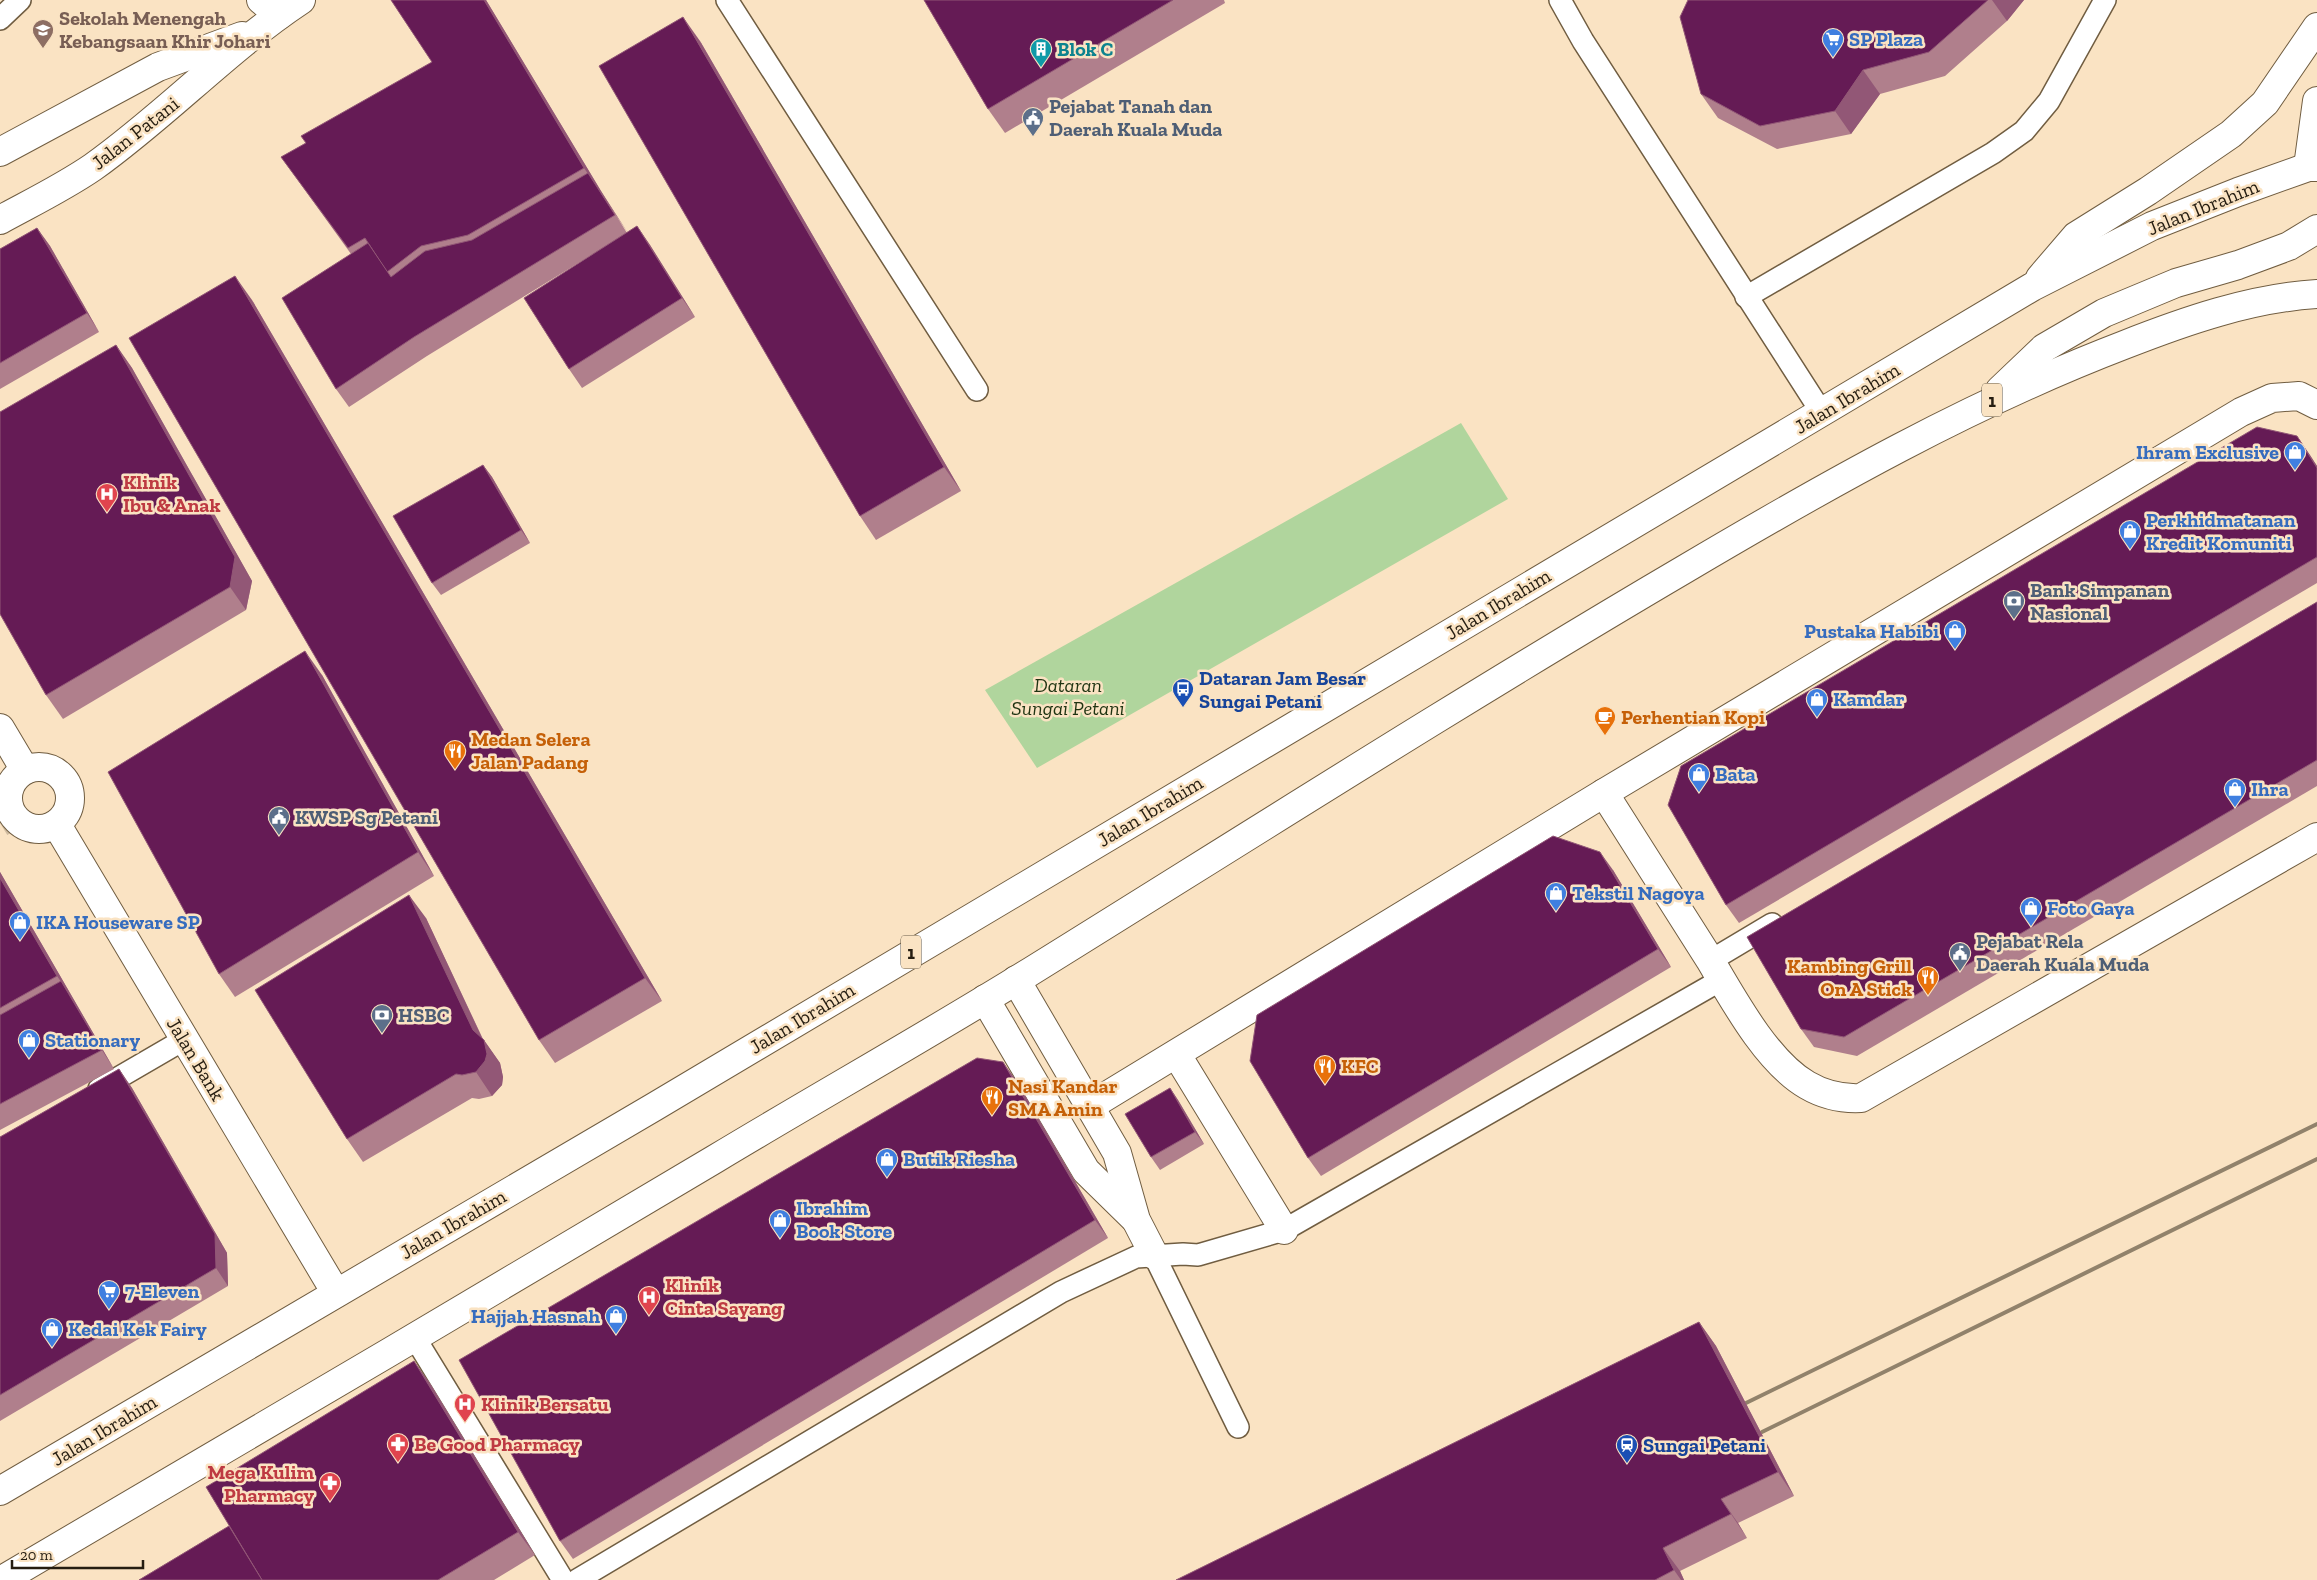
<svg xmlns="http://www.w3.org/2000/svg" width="2317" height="1580" viewBox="0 0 2317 1580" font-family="'Zilla Slab',serif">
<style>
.green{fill:#b0d59d}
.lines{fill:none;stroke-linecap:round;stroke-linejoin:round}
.pedestrian-tunnel{stroke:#cfbb9f;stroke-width:28;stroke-dasharray:28 14;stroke-linecap:butt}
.service-casing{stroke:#705d41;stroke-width:24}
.minor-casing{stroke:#705d41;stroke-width:30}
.secondary-casing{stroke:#705d41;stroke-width:30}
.primary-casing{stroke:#705d41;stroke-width:30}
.service{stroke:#fff;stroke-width:21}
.minor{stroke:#fff;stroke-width:28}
.secondary{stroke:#fff;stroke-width:28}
.primary{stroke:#fff;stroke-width:28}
.rail{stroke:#91826b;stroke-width:4}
.wall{fill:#b07f8c}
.shaded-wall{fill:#925776}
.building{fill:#651b55;stroke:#925776}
.labels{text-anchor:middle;stroke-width:5;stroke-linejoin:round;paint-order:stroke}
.shield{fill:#fae3c3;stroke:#655846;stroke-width:1}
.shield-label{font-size:19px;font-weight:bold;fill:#251d11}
.education-label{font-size:20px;font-weight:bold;fill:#785e54;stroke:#fae3c3;text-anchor:start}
.shop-label{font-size:20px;font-weight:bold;fill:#366cbe;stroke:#fae3c3;text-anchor:start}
.culture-label{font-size:20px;font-weight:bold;fill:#0d838f;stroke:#fae3c3;text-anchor:start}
.service-label{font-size:20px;font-weight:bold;fill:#4e5e75;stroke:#fae3c3;text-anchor:start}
.street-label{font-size:20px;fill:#251d11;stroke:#fae3c3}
.health-label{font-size:20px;font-weight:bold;fill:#be3a42;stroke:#fae3c3;text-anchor:start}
.transit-label{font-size:20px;font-weight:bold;fill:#164399;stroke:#fae3c3;text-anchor:start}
.park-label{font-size:20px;font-style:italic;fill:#1e3311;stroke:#fae3c3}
.food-label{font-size:20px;font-weight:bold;fill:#c56008;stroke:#fae3c3;text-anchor:start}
</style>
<rect width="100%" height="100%" fill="#fae3c3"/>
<polygon class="green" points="1461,423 1508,499 1037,768 985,690"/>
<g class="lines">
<polyline class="pedestrian-tunnel" points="0,823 13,815"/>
<g class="service-casing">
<g id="service">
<polyline points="727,0 977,390"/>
<polyline points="1560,0 1583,41 1822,413"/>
<polyline points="0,19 20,0"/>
<polyline points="1746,297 1993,153 2024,131 2049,101 2105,0"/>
<polyline points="1710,961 1772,924"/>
<polyline points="99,1089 185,1039"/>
<polyline points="1154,1255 1238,1427"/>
<polyline points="415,1338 563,1580"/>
<polyline points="577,1580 1061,1292 1136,1257 1183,1254 1198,1255 1284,1230 1721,980"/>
</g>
</g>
<g class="minor-casing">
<g id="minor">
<polyline points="261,0 279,15"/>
<polyline points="0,728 25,770"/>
<circle cx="39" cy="798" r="31"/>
<path d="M 1604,793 C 1639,849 1675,904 1710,960 C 1733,999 1767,1062 1807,1085 C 1824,1095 1841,1099 1861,1098 L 2317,837"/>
<polyline points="57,825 336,1293"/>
<polyline points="1016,980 1117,1153 1136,1220 1154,1255"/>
<polyline points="985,999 1086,1171 1135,1219"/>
<polyline points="1177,1055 1284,1230"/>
<polyline points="1090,1106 1604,793 2241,412 2272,398 2299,396 2317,405"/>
</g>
</g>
<g class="secondary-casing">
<g id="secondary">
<polyline points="0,152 158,67 242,36"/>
<polyline points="2308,167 2317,101"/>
<path d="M 0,220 C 31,203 64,187 93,167 C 166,115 227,49 301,0"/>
</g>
</g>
<g class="primary-casing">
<g id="primary">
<polyline points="2040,278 2076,236 2148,191 2231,134 2265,103 2317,27"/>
<polyline points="2000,390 2044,348 2104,313 2176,283 2238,265 2289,246 2317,229"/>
<polyline points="0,1491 654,1107 2032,287 2152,226 2238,192 2308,167 2317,167"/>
<path d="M 2,1580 C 240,1441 478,1300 715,1159 C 818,1097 923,1038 1025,975 C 1244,839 1462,700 1685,569 C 1827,485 1970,404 2124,345 C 2185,321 2251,298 2317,294"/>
</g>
</g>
<use href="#service" class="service"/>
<use href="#minor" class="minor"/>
<use href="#secondary" class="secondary"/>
<use href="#primary" class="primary"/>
<g class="rail">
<polyline points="1746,1403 2317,1124"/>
<polyline points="1762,1432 2317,1159"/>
</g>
</g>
<g class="wall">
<polygon points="391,0 486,0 601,191 627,233 637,226 650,245 695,317 582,388 569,369 593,254 427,356 349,407 336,389 351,254 281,157 306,143 432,62"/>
<polygon points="924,0 1224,0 1225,3 1005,133 988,109"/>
<polygon points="1688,0 2024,0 2007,21 1945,76 1880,94 1851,134 1777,149 1718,118 1701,94"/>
<polygon points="700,41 961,491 876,540 860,516"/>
<polygon points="37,228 50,246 99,332 0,389 0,249"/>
<polygon points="252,300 662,1001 555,1063 539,1040"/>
<polygon points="116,345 132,368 252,581 246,610 63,719 46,695"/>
<polygon points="2297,436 2317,466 2317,583 1739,923 1726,905"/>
<polygon points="483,465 492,477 530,543 441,595 432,583"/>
<polygon points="2317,602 2317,786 1857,1056 1814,1047 1801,1029"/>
<polygon points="322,675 434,876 235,997 219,974"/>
<polygon points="1613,870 1671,967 1321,1176 1308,1158"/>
<polygon points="0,872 70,993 114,1069 0,1130"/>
<polygon points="426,918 483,1039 500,1063 503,1077 502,1085 492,1096 479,1099 472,1098 363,1162 347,1139"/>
<polygon points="119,1069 132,1088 227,1253 228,1286 0,1421 0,1137"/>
<polygon points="1016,1080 1108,1238 573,1559 560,1541"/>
<polygon points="1170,1088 1178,1100 1204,1144 1160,1170 1151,1157"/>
<polygon points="1699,1322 1716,1346 1794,1496 1738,1523 1747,1538 1680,1571 1684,1580 1176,1580"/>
<polygon points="414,1361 431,1385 535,1555 494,1580 139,1580 229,1526"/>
</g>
<g class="shaded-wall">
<polygon points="484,0 486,0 601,191 628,233 584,168"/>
<polygon points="1992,0 2024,0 2007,21"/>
<polygon points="683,17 700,41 961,491 944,467"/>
<polygon points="1863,70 1880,94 1851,134 1835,111"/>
<polygon points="637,226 650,245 695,317 682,298"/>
<polygon points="37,228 50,246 99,332 87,313"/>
<polygon points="235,276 252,300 662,1001 645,978"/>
<polygon points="116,345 132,368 252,581 246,610 230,587"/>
<polygon points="2297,436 2310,455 2317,466 2317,468"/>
<polygon points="483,465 492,477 530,543 521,530"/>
<polygon points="305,651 322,675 434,876 418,852"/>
<polygon points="1600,852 1613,870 1671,967 1658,949"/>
<polygon points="0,872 70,993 114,1069 102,1050 66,989 57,976 0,878"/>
<polygon points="409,895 426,918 484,1042 484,1040 500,1063 503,1077 502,1085 492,1096 476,1072"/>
<polygon points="1003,1062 1016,1080 1108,1238 1095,1220"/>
<polygon points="119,1069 132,1088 227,1253 228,1286 216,1268"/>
<polygon points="1170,1088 1178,1100 1204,1144 1195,1132"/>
<polygon points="1699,1322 1716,1346 1794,1496 1778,1472"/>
<polygon points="414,1361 431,1385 535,1555 518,1532"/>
<polygon points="1721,1499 1738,1523 1747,1538"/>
<polygon points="1663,1548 1680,1571 1684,1580 1681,1580 1674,1570"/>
</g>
<g class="building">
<polygon points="391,0 484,0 584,168 468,235 421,246 387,272 365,238 348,248 281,157 306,143 301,136 432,62"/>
<polygon points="924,0 1173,0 988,109"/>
<polygon points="1688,0 1988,0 1929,52 1863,70 1835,111 1760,126 1701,94 1680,17"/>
<polygon points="683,17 944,467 860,516 599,66"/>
<polygon points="588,173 615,215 414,337 336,389 282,298 368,243 391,277 425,251 472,240"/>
<polygon points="637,226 682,298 569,369 524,298"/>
<polygon points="37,228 87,313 0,363 0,249"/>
<polygon points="235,276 645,978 539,1040 129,338"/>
<polygon points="116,345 235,557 230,587 46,695 0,614 0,412"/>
<polygon points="2257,427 2297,436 2317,468 2317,557 1726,905 1668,805 1681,766"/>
<polygon points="483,465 521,530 432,583 393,516"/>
<polygon points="2317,602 2317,760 1844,1037 1801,1029 1747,937"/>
<polygon points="305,651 418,852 219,974 108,772"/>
<polygon points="1553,836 1600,852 1658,949 1308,1158 1250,1061 1257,1015"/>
<polygon points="0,878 57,976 0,1008"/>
<polygon points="409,895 473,1030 484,1040 487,1054 485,1061 476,1072 462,1075 456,1074 347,1139 255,990"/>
<polygon points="61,981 102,1050 0,1104 0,1015"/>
<polygon points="977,1058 1003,1062 1095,1220 560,1541 459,1360"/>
<polygon points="119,1069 215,1234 216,1268 0,1395 0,1137"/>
<polygon points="1170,1088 1195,1132 1151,1157 1125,1114"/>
<polygon points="1699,1322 1778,1472 1721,1499 1731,1514 1663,1548 1674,1570 1655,1580 1176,1580"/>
<polygon points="414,1361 518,1532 438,1580 262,1580 206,1487"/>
<polygon points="229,1526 262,1580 139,1580"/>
</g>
<defs>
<g id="school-pin" transform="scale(1.125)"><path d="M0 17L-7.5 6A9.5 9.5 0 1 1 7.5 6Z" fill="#8d6e63" stroke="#fae3c3"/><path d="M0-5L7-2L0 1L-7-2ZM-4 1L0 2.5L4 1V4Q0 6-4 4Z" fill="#fff"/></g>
<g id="supermarket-pin" transform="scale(1.125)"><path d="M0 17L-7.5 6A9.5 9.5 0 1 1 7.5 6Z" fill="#3f7fe0" stroke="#fae3c3"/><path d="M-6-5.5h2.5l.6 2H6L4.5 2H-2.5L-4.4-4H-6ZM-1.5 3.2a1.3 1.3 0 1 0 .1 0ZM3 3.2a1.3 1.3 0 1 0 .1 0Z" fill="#fff"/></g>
<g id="building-pin" transform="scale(1.125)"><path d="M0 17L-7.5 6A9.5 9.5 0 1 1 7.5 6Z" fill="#0f9aa8" stroke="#fae3c3"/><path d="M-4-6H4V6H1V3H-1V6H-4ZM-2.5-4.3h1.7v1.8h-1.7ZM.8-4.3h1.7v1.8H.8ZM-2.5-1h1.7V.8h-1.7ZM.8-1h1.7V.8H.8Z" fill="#fff"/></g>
<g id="civic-pin" transform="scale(1.125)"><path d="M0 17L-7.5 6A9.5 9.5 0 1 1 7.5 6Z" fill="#5c6f8a" stroke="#fae3c3"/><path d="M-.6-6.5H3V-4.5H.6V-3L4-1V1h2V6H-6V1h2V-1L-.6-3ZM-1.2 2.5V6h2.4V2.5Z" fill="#fff"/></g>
<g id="shop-pin" transform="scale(1.125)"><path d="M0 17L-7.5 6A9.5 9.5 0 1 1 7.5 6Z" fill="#3f7fe0" stroke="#fae3c3"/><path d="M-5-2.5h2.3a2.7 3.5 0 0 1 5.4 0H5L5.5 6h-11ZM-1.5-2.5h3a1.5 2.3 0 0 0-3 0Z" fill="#fff"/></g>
<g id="hospital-pin" transform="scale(1.125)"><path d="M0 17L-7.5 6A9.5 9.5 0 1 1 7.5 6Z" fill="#e0444e" stroke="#fae3c3"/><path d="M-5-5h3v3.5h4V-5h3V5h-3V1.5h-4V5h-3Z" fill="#fff"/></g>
<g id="bank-pin" transform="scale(1.125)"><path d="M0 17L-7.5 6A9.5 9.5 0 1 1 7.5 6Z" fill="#5c6f8a" stroke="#fae3c3"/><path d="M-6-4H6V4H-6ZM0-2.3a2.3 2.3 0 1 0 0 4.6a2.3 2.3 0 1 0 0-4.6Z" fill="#fff"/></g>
<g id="bus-pin" transform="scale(1.125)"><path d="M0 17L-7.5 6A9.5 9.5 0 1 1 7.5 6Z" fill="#1a4fb4" stroke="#fae3c3"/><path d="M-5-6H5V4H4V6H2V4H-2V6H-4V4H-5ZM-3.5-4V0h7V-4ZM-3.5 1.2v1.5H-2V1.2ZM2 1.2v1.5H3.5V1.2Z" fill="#fff"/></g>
<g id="cafe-pin" transform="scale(1.125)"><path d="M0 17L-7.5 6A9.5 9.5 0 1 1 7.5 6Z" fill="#e8710a" stroke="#fae3c3"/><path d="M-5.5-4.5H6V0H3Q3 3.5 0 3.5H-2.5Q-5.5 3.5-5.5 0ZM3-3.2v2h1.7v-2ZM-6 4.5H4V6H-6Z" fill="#fff"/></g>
<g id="restaurant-pin" transform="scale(1.125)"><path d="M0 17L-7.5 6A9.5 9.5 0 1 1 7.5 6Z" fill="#e8710a" stroke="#fae3c3"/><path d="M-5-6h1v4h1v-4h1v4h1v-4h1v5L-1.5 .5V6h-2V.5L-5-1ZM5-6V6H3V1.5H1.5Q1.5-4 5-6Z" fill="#fff"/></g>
<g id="pharmacy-pin" transform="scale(1.125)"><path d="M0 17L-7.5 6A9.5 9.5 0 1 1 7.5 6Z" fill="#e0444e" stroke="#fae3c3"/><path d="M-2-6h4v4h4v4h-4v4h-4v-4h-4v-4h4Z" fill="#fff"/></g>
<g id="station-pin" transform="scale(1.125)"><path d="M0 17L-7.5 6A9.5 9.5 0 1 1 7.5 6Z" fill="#1a4fb4" stroke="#fae3c3"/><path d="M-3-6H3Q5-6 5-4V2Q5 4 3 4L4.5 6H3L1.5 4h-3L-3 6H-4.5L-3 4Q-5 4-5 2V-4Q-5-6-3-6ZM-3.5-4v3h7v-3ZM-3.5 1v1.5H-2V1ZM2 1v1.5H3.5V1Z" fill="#fff"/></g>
</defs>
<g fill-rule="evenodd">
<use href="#school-pin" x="43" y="30"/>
<use href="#supermarket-pin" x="1833" y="39"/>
<use href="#building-pin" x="1041" y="49"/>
<use href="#civic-pin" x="1033" y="118"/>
<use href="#shop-pin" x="2295" y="452"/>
<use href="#hospital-pin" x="107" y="494"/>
<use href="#shop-pin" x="2130" y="531"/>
<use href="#bank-pin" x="2014" y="601"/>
<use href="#shop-pin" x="1955" y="631"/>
<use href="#bus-pin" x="1183" y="689"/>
<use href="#shop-pin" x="1817" y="699"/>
<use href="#cafe-pin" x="1605" y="717"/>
<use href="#restaurant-pin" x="455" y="751"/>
<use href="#shop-pin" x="1699" y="774"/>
<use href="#shop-pin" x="2235" y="789"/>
<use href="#civic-pin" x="279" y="817"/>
<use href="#shop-pin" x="1556" y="893"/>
<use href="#shop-pin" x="2031" y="908"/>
<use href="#shop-pin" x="20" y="922"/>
<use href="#civic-pin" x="1960" y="953"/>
<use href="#restaurant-pin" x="1928" y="977"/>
<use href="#bank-pin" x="382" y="1015"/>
<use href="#shop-pin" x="29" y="1040"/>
<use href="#restaurant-pin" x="1325" y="1066"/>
<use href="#restaurant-pin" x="992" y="1097"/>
<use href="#shop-pin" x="887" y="1159"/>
<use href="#shop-pin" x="780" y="1220"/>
<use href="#supermarket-pin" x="109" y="1291"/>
<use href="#hospital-pin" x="649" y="1297"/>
<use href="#shop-pin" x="616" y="1316"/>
<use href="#shop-pin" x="52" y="1329"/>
<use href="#hospital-pin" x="465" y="1404"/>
<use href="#pharmacy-pin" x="398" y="1444"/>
<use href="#station-pin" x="1627" y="1445"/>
<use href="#pharmacy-pin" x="330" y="1483"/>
</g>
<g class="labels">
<g class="shield">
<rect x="1982" y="383.5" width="20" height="33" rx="4"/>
<rect x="901" y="935.5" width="20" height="33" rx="4"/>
</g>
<g class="shield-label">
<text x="1992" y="407">1</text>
<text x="911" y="959">1</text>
</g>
<g class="education-label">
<text x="59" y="25">Sekolah Menengah<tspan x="59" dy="23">Kebangsaan Khir Johari</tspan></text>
</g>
<g class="shop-label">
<text x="1849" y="46">SP Plaza</text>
<text x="2279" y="459" text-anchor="end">Ihram Exclusive</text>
<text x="2146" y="527">Perkhidmatanan<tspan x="2146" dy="23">Kredit Komuniti</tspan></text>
<text x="1939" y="638" text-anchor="end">Pustaka Habibi</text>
<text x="1833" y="706">Kamdar</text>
<text x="1715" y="781">Bata</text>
<text x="2251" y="796">Ihra</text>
<text x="1572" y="900">Tekstil Nagoya</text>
<text x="2047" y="915">Foto Gaya</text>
<text x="36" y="929">IKA Houseware SP</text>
<text x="45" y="1047">Stationary</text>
<text x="903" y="1166">Butik Riesha</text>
<text x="796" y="1215">Ibrahim<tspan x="796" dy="23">Book Store</tspan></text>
<text x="125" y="1298">7-Eleven</text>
<text x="600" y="1323" text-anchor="end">Hajjah Hasnah</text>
<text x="68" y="1336">Kedai Kek Fairy</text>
</g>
<g class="culture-label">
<text x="1057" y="56">Blok C</text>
</g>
<g class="service-label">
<text x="1049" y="113">Pejabat Tanah dan<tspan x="1049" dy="23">Daerah Kuala Muda</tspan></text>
<text x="2030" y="597">Bank Simpanan<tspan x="2030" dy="23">Nasional</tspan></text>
<text x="295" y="824">KWSP Sg Petani</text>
<text x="1976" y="948">Pejabat Rela<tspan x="1976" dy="23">Daerah Kuala Muda</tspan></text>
<text x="398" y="1022">HSBC</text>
</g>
<g class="street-label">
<text transform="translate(135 133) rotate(-38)" y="7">Jalan Patani</text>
<text transform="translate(2203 207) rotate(-22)" y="7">Jalan Ibrahim</text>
<text transform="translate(1847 398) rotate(-31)" y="7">Jalan Ibrahim</text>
<text transform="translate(1498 604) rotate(-31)" y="7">Jalan Ibrahim</text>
<text transform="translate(1150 811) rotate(-31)" y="7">Jalan Ibrahim</text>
<text transform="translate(802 1018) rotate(-31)" y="7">Jalan Ibrahim</text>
<text transform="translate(196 1059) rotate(59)" y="7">Jalan Bank</text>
<text transform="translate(453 1224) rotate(-30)" y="7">Jalan Ibrahim</text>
<text transform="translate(104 1430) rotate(-31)" y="7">Jalan Ibrahim</text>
</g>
<g class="health-label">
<text x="123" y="489">Klinik<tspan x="123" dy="23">Ibu &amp; Anak</tspan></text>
<text x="665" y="1292">Klinik<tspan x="665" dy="23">Cinta Sayang</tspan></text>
<text x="481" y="1411">Klinik Bersatu</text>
<text x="414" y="1451">Be Good Pharmacy</text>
<text x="314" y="1479" text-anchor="end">Mega Kulim<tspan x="314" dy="23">Pharmacy</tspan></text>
</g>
<g class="transit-label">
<text x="1199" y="685">Dataran Jam Besar<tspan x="1199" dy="23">Sungai Petani</tspan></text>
<text x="1643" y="1452">Sungai Petani</text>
</g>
<g class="park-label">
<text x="1068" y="692">Dataran<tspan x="1068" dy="23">Sungai Petani</tspan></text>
</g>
<g class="food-label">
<text x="1621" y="724">Perhentian Kopi</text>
<text x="471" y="746">Medan Selera<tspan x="471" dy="23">Jalan Padang</tspan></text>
<text x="1912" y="973" text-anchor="end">Kambing Grill<tspan x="1912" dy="23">On A Stick</tspan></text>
<text x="1341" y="1073">KFC</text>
<text x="1008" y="1093">Nasi Kandar<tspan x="1008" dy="23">SMA Amin</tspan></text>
</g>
</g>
<path d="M12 1560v8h131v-8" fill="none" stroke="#251d11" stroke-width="2.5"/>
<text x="20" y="1560" font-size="15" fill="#251d11" stroke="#fae3c3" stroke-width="4" paint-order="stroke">20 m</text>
</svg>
